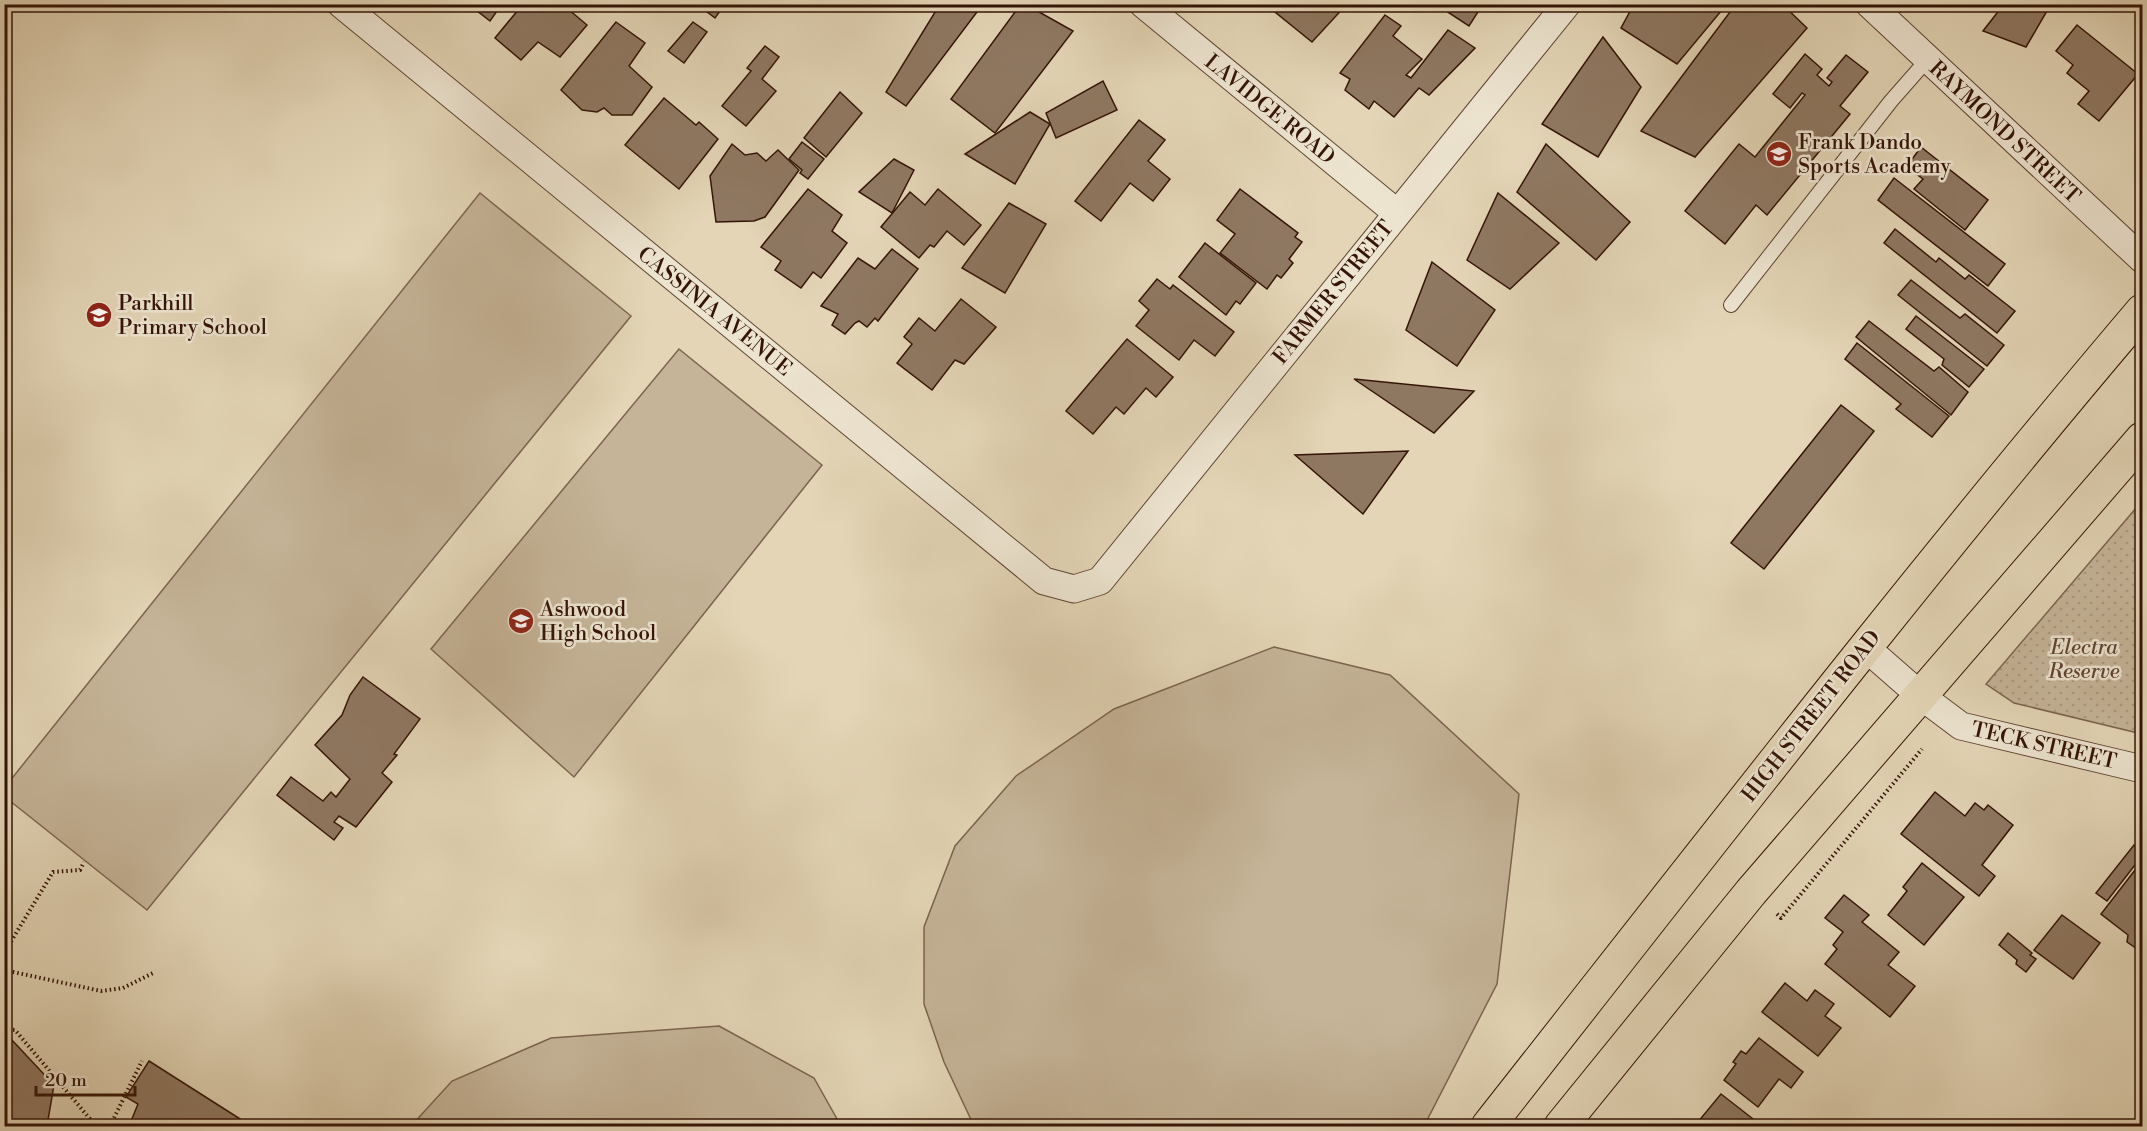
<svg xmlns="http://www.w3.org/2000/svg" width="2147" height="1131" viewBox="0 0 2147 1131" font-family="'Libre Bodoni',serif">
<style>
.grass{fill:url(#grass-dots);stroke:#7c6450;stroke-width:1.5}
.pitch{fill:#c5b498;stroke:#7c6450;stroke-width:1.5}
.building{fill:#8f7862;stroke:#341407;stroke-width:1.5}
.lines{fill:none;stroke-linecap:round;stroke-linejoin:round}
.service-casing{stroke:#604433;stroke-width:16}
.minor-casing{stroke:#604433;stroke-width:29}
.primary-casing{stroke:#341407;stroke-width:35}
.path{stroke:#341407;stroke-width:4;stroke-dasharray:1.5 3;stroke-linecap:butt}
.service{stroke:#ede4d0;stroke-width:14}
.minor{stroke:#ede4d0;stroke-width:27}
.primary{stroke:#e3d5b6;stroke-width:33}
.labels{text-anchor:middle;stroke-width:5;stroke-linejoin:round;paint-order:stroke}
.street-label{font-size:21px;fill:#341407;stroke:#ede4d0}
.poi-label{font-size:21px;fill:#341407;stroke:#ede4d0;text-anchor:start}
.park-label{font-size:21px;font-style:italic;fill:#604432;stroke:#ede4d0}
</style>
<defs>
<pattern id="grass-dots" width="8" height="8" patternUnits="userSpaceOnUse" patternTransform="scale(1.5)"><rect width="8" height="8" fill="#c5b498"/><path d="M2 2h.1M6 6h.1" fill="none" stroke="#aa9a82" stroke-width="1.8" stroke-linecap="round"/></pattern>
</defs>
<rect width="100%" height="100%" fill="#e3d5b6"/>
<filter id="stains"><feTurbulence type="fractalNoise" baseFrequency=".00333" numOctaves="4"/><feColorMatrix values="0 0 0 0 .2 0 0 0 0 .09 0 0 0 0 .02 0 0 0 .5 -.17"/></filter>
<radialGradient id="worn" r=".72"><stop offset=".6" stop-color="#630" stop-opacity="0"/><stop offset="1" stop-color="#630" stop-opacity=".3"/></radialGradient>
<polygon class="grass" points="2142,501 2142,734 2014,703 1986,684"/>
<g class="pitch">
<polygon points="480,193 631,316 147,910 5,797 5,787"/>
<polygon points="679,349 822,465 574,777 431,649"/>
<polygon points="1274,647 1390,675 1519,794 1497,984 1424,1126 974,1126 944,1062 924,1004 924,927 955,846 1016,776 1114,709"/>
<polygon points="719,1026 814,1078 841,1126 411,1126 452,1081 551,1038"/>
</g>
<g class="building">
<polygon points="468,4 502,4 490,21"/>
<polygon points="523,4 562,4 587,25 560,57 538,42 521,60 495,38"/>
<polygon points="705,4 725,4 715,18 702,8"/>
<polygon points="940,4 983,4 906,106 886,92"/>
<polygon points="1021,4 1025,4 1073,31 995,133 951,99"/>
<polygon points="1265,4 1347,4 1312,42"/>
<polygon points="1446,4 1483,4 1469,26 1443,9"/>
<polygon points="1634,4 1727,4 1677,64 1621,28"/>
<polygon points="1736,4 1782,4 1807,28 1695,157 1641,131"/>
<polygon points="2004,4 2051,4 2026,47 1983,31"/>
<polygon points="1385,15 1401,26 1393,36 1422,59 1406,75 1411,78 1448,30 1475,48 1429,95 1419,88 1394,117 1374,101 1369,109 1345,90 1350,79 1340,73"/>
<polygon points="616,22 645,43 629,66 652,87 632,115 612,115 604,108 597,112 582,110 561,90"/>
<polygon points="693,22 707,32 684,63 668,51"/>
<polygon points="2077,25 2138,74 2099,121 2078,104 2089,91 2067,73 2073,65 2056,51"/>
<polygon points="1603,37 1641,87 1598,157 1542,124"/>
<polygon points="765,46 779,57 762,79 776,91 746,126 722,106 751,71 747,68"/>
<polygon points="1805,54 1822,69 1817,75 1829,86 1832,82 1827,78 1846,55 1868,72 1840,106 1850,114 1767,215 1756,205 1725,244 1685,211 1739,144 1755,157 1805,95 1802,93 1790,108 1773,94"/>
<polygon points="1103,81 1117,110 1056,138 1046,113"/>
<polygon points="840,92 862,113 826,157 804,138"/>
<polygon points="664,98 696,125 699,122 718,139 679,189 625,145"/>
<polygon points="1030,112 1050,124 1015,184 965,154"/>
<polygon points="1139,120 1165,140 1148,161 1170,179 1153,201 1130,183 1101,221 1075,201"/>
<polygon points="802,142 824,159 808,179 800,173 802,170 789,159"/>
<polygon points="732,144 745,155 757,153 766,161 778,150 799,170 765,217 754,221 716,222 710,176"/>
<polygon points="1546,144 1630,222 1596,260 1517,192"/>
<polygon points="1921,147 1988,200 1965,230 1914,189 1923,179 1911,170 1914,166 1910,162"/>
<polygon points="894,159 914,170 892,213 859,192"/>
<polygon points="1894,178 2005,264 1988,286 1878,200"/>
<polygon points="808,189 842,215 832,231 847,243 821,278 813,272 801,288 775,270 781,261 761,247"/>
<polygon points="938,189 981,225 964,245 947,231 934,247 930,245 919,258 881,227 910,192 925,205"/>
<polygon points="1240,189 1298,233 1295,237 1302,242 1289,259 1293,263 1281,278 1277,275 1267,289 1220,253 1235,234 1217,220"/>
<polygon points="1498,193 1559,243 1510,289 1467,260"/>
<polygon points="1009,203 1046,224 1005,293 962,268"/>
<polygon points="1895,229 1936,262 1939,258 1965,279 1969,275 2015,311 1997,333 1884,243"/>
<polygon points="1205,243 1256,283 1240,304 1236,301 1226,315 1179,277"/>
<polygon points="892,249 918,269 878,321 875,318 867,327 859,321 855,323 845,334 832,325 838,314 821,306 858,258 875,269"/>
<polygon points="1432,262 1495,310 1457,366 1406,330"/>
<polygon points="1157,279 1170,289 1173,285 1234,332 1215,356 1194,340 1179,360 1136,326 1149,310 1139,301"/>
<polygon points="1911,280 1960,318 1965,314 2004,345 1987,366 1898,295"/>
<polygon points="961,299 996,327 964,364 955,360 932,390 897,363 912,344 904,337 919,318 935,331"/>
<polygon points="1916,316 1984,369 1969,387 1942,365 1944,359 1906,329"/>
<polygon points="1869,321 1934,371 1939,367 1968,392 1951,415 1856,337"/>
<polygon points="1127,339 1173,377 1156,397 1146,388 1124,414 1116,407 1093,434 1066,411"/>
<polygon points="1857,343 1949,416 1932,437 1896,409 1901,404 1845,359"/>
<polygon points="1354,379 1474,391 1434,433"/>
<polygon points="1841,405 1874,431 1764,569 1731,543"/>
<polygon points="1408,451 1363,514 1295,455"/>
<polygon points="363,677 420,719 394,754 397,755 382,773 392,782 356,827 339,816 334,822 343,828 334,840 277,795 291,777 323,801 331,792 336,797 350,779 315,745 342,715 350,695"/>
<polygon points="1935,792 1965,816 1975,803 1984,810 1988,805 2013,825 1982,865 1995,876 1979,896 1901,834"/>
<polygon points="2134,845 2142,852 2142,856 2107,901 2096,893"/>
<polygon points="2142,861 2142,949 2140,951 2127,942 2128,935 2101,914"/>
<polygon points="1922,863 1964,897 1924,945 1888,915 1907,891 1903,887"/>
<polygon points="1844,895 1869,915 1862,922 1899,952 1888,965 1915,986 1890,1017 1825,964 1837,949 1833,945 1843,932 1825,918"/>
<polygon points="2062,915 2100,943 2073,979 2034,950"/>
<polygon points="2008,933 2032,953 2030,955 2036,959 2026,972 2016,964 2017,960 1999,945"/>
<polygon points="1785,983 1807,1001 1815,990 1834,1004 1825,1016 1841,1028 1818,1056 1762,1012"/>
<polygon points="4,1037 10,1038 54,1085 47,1126 4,1126"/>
<polygon points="1759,1038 1803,1072 1791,1088 1779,1079 1758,1107 1724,1080 1736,1064 1733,1062 1741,1051 1746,1054"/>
<polygon points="149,1061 248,1124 246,1126 129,1126 138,1104 126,1097"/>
<polygon points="1721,1094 1762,1126 1701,1126 1697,1123"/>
</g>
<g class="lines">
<g class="service-casing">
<polyline id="service" points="1731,305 1891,101 1927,60"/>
</g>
<g class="minor-casing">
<g id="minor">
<polyline points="341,4 1044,581 1074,589 1100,581 1567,4"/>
<polyline points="1143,4 1397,213"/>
<polyline points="1869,4 2142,259"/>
<polyline points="1865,647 1921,696 1961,726 2142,769"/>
</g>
</g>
<g class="primary-casing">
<g id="primary">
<path d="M 1488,1126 C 1703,853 1916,577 2142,311"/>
<polyline points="1561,1126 1751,892 2142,439"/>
</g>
</g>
<g class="path">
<polyline points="1777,914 1781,918 1922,749"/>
<polyline points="4,953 53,872 80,870 84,862"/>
<polyline points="4,970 101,991 123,988 153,973"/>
<polyline points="4,1029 15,1030 96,1126"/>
<polyline points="110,1126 142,1061"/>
</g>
<use href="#service" class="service"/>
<use href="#minor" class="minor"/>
<use href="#primary" class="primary"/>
</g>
<defs>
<g id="school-disc" transform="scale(1.35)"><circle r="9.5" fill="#8f2418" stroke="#ede4d0"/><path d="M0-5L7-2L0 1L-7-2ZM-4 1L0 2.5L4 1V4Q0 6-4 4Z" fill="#fff"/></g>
</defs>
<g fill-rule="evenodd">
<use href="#school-disc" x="1779" y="154"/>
<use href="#school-disc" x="99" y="315"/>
<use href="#school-disc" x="521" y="621"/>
</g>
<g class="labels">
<g class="street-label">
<text transform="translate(1270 109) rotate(39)" y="7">LAVIDGE ROAD</text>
<text transform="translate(2005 132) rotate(43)" y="7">RAYMOND STREET</text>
<text transform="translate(1333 292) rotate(-51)" y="7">FARMER STREET</text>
<text transform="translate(715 311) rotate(39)" y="7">CASSINIA AVENUE</text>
<text transform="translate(1811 716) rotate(-52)" y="7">HIGH STREET ROAD</text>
<text transform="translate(2044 745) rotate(13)" y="7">TECK STREET</text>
</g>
<g class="poi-label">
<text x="1798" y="149">Frank Dando<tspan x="1798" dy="24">Sports Academy</tspan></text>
<text x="118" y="310">Parkhill<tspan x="118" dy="24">Primary School</tspan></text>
<text x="540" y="616">Ashwood<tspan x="540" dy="24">High School</tspan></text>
</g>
<g class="park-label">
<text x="2084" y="654">Electra<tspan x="2084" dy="24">Reserve</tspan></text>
</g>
</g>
<rect width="2147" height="1131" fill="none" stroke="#e3d5b6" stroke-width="24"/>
<rect x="6" y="6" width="2135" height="1119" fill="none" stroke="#341407" stroke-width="3"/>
<rect x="12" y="12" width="2123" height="1107" fill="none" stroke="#341407" stroke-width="1.5"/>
<path d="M36 1086v9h99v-9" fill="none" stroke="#341407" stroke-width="3"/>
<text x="45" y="1086" font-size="18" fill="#341407" stroke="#ede4d0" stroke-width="4.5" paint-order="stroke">20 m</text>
<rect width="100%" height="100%" filter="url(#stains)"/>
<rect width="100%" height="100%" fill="url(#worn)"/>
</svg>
